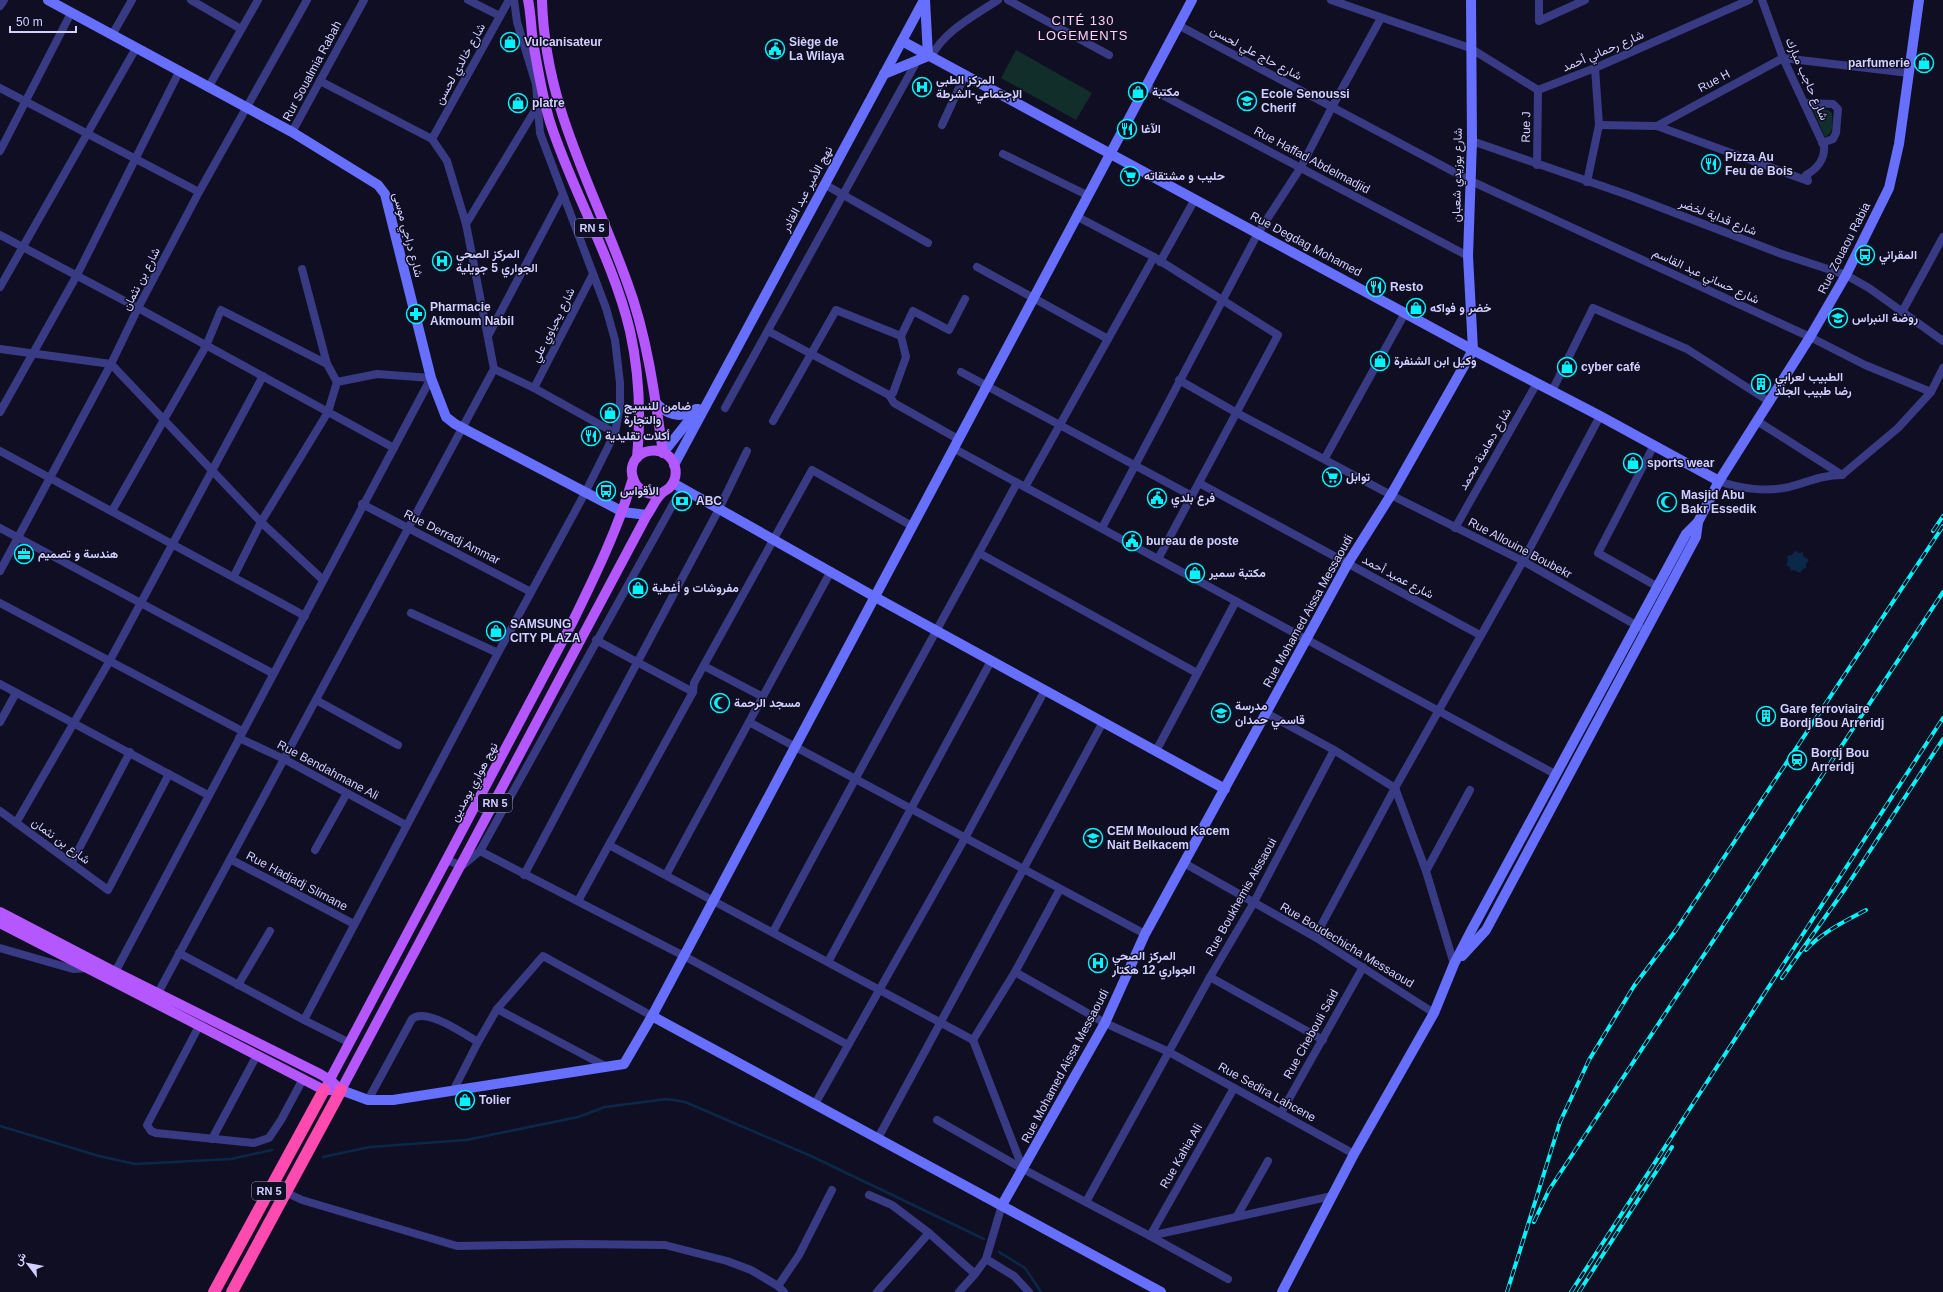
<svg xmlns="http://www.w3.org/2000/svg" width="1943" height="1292" viewBox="0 0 1943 1292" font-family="Helvetica,Vazirmatn,sans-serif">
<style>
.green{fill:#112e2a}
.water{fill:#0c2849}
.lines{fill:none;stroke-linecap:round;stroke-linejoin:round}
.stream{stroke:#0c2849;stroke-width:2.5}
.street{stroke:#383b83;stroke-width:8}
.secondary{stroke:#676fff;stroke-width:10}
.primary{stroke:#b457ff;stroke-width:10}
.highway{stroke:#ff4baf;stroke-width:12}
.rail-casing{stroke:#00f5fb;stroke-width:4}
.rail{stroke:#100e23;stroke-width:2.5;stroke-dasharray:8;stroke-linecap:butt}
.labels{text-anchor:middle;stroke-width:3;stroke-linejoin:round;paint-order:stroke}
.shield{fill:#100e23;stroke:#9896bd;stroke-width:1}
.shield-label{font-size:11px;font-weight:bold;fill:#d2d0ff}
.poi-label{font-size:12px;font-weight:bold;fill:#d2d0ff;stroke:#100e23;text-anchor:start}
.street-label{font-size:12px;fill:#d2d0ff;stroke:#100e23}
.neighbourhood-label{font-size:13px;letter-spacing:1px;fill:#ffd2f2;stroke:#100e23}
</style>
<rect width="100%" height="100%" fill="#100e23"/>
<g class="green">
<polygon points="1016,50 1092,93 1076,120 1001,78"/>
<path d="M 1812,108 L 1828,110 L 1832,113 C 1832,123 1835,132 1825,137 Z"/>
</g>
<polygon class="water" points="1795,551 1799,553 1803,552 1803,556 1809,560 1806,564 1806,568 1803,569 1800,573 1794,570 1791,571 1790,567 1786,565 1788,560 1787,556 1792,555"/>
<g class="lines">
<g class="stream">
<polyline points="0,1126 99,1156 135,1164 231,1159 272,1150"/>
<polyline points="323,1157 370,1147 466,1140 578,1117 605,1107 667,1099 685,1102 811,1156 984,1239"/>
<polyline points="999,1252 1025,1268 1041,1292"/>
</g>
<g class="street">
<polyline points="191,0 241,29"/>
<polyline points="468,0 500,16"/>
<polyline points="1008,0 1109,55"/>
<polyline points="1331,0 1470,48 1538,90 1595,68 1749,0"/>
<polyline points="1539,0 1539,21 1585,0"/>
<polyline points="0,6 4,0"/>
<polyline points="1178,25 1471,181 1810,337 1865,365 1931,392"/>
<polyline points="112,35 132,0"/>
<path d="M 931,57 C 944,31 974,16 998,0"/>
<polyline points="1145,86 1468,256"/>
<polyline points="0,88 199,192"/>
<polyline points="208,88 258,0"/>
<polyline points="1804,103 1833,104 1838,109 1836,133 1833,139 1822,143"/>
<polyline points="942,125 965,75"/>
<path d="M 1599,125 L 1657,126 L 1808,181 L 1806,175 C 1817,169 1825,159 1824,146 L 1783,58 L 1762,0"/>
<polyline points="1657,126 1783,58 1909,73"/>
<polyline points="292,132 364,0"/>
<polyline points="432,139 509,0"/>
<polyline points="1472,141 1628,195 1779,253 1846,275 1869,288 1943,341"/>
<polyline points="0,151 71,13"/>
<polyline points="1003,154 1087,195"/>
<polyline points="1537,165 1538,90"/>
<polyline points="1587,182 1599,125 1595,68"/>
<polyline points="824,184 928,243"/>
<polyline points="1076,216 1154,257 1278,335 1158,559"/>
<polyline points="466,224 537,107"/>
<polyline points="0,235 138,308 394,448"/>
<polyline points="1160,262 1195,199"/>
<polyline points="977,267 1108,339"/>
<polyline points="302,269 327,364 337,382"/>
<polyline points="0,287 136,48"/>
<polyline points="1902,312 1943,237"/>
<polyline points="768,331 889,395 894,403 958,439"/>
<polyline points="488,336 562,196"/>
<polyline points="0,349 111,364 261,522 323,580"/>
<polyline points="494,369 534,388 615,433"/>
<polyline points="961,372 1192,496"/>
<polyline points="1179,380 1237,413 1391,495 1523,561 1641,628"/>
<polyline points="534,388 593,274"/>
<polyline points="1552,391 1593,308 1687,349 1770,402"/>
<polyline points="889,395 893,393 906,357 901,336 913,311 949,330 965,299"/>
<polyline points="725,408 918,59"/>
<polyline points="0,412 77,275 179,72"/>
<polyline points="773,421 836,310 901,336"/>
<polyline points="1757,421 1842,475 1898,428 1931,392 1943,368"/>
<polyline points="1654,445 1598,553 1658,587"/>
<polyline points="953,448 1555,774"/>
<polyline points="0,451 305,616"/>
<polyline points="1325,458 1405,313"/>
<path d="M 1719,481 C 1740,489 1766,492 1789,487 C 1808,482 1822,475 1842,475"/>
<polyline points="1199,483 1480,635"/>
<polyline points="1025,487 1154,257"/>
<polyline points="682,488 480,851 684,956 848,1045"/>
<polyline points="362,504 531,592"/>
<polyline points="112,511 206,346 221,310 327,364"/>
<polyline points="0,528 272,673"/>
<polyline points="1102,528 1258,233 1301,167 1332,107 1381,18"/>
<polyline points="1455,528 1537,383"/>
<polyline points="979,553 1197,673"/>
<polyline points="0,571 111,364 138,308 199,192 307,0"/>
<polyline points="0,603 242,731"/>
<polyline points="411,613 498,653"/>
<polyline points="596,640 693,692"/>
<polyline points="704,666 763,697"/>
<polyline points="0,684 208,795"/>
<polyline points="316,700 398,745"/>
<polyline points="1266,713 1334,750 1395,788 1426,871 1454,964"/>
<polyline points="0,722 16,693"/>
<polyline points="749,722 1145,934"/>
<polyline points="239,738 284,759 406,825"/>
<polyline points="1156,751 1236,601"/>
<polyline points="0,811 108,890 169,774"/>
<polyline points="16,823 109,662 263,376"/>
<polyline points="609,845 973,1040 1023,1169"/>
<polyline points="315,850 347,793"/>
<polyline points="230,859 354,924"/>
<polyline points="447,860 462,866 480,851"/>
<polyline points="72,862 130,752"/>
<polyline points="1184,863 1315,937 1434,1013"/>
<polyline points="1426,871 1470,790"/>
<polyline points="524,875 719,509 747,451"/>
<polyline points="666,875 831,571"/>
<polyline points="578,901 693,692 694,683 812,470 912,526"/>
<path d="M 773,932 C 853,781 936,632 1017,483"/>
<polyline points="1315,937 1395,788 1523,561 1600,416"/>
<polyline points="0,948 73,969 89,968"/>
<polyline points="179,953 304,1020"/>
<polyline points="828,962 991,661"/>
<polyline points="1015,972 1105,1023 1169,1052 1354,1154"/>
<polyline points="113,976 431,378 377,374 337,382 328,412 261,522 234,576"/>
<polyline points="1210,977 1323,1040"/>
<polyline points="238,985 270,931"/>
<polyline points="158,993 494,369 466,224 447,161 432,139 320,81"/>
<polyline points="497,1009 605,1066"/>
<polyline points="199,1026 147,1125 151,1131 156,1133 254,1143 269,1138 281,1120 303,1079"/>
<polyline points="973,1040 1015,972 1060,889"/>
<polyline points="350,1043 304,1020 498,653 585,493 615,433 620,406 620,383 615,340 606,308 540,133 536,84 517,22 514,0"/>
<polyline points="454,1089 478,1042 497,1009 543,956 652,1016"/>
<path d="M 368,1100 L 412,1019 C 426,1007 464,1034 478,1042"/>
<polyline points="815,1104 965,838 1045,690"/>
<polyline points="1281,1113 1363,967"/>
<polyline points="937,1120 1023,1169 1150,1236 1332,1196"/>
<polyline points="878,1138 1103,722"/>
<polyline points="212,1139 257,1055"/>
<polyline points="273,1182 285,1192 302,1200 457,1246 577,1244 665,1245 727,1261 751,1270 778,1286 784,1292"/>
<polyline points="869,1195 892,1205 929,1233 975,1274 986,1259 1014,1276 1029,1292"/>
<polyline points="1086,1202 1210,977 1253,904 1334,750"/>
<polyline points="1237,1216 1268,1161"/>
<polyline points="986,1259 1002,1205"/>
<polyline points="1228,1279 1150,1236 1234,1088"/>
<polyline points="778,1286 799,1255 832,1190"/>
<polyline points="877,1292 929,1233"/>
<polyline points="959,1292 975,1274"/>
</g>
<g class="secondary">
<polyline points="48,0 292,132 378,185 385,194 431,378 446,417 455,424 623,512 647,515"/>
<polyline points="902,41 1473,350 1600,416 1719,481"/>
<polyline points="884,74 928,56 925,0"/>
<path d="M 657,404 C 669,416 681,419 696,409"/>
<polyline points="663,453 698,409"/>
<polyline points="674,465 924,0"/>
<polyline points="673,483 875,597 1225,789"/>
<polyline points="1462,956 1486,930 1696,537 1698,522"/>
<polyline points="652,1016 1161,1292"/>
<polyline points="341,1090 368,1100 393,1100 624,1064 652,1016 1192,0"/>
<polyline points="1002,1205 1105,1023 1145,934 1348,563 1391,495 1473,350 1468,256 1472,141 1471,0"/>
<polyline points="1282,1292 1354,1154 1434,1013 1454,964 1471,931 1686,534 1698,522 1719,481 1810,337 1846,275 1889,188 1899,144 1919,0"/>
</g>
<g class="primary">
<path d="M 528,0 C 531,14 531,28 533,42 C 538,69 542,96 550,122 C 573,193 613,259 630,331 C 639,372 641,417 637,458"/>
<path d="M 542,0 C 545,107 592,184 627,282 C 647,335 655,396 663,453"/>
<polyline points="0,912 115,972 320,1074 330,1080 341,1090 324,1090 0,923"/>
<path d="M 327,1085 L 572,623 C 595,576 618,529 633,478"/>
<path d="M 341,1090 L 647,515 C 652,508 655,500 661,494 C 663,491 668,490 670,487 C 679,477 677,461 666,454 C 660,450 652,450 645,452 C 619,463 635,501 661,493"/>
</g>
<g class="highway">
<polyline points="214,1292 324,1090"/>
<polyline points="232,1292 341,1090"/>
</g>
<g class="rail-casing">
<g id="rail">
<polyline points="1933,531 1943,516"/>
<path d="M 1806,950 C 1822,932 1844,922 1866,910"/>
<polyline points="1782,978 1845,889 1943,739"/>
<polyline points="1534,1222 1549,1190 1943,592"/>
<polyline points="1507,1292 1560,1122 1589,1060 1634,986 1676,930 1943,526"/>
<polyline points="1571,1292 1943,718"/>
<polyline points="1579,1292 1672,1147"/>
</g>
</g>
<use href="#rail" class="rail"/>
</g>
<defs>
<g id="shop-ring" transform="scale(1)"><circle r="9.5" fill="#100e23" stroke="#00f5fb" stroke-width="1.5"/><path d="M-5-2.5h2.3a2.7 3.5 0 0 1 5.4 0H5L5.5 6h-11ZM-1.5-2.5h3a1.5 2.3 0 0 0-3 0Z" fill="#00f5fb"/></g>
<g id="civic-ring" transform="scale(1)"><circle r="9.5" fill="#100e23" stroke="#00f5fb" stroke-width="1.5"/><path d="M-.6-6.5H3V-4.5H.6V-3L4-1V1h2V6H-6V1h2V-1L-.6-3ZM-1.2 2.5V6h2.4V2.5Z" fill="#00f5fb"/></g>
<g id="hospital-ring" transform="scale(1)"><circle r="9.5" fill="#100e23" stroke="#00f5fb" stroke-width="1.5"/><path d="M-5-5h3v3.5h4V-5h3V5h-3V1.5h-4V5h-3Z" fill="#00f5fb"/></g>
<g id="school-ring" transform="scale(1)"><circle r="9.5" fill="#100e23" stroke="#00f5fb" stroke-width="1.5"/><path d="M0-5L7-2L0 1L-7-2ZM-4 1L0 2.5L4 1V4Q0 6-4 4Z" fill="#00f5fb"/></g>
<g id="restaurant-ring" transform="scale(1)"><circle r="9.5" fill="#100e23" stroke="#00f5fb" stroke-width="1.5"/><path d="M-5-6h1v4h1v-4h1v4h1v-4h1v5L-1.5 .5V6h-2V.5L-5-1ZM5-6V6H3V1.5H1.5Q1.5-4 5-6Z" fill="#00f5fb"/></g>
<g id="supermarket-ring" transform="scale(1)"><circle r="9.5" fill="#100e23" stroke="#00f5fb" stroke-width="1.5"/><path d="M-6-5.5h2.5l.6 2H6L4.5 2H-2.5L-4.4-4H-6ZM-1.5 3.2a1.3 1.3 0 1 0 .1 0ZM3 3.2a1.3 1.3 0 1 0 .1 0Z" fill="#00f5fb"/></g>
<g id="bus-ring" transform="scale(1)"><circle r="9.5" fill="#100e23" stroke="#00f5fb" stroke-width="1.5"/><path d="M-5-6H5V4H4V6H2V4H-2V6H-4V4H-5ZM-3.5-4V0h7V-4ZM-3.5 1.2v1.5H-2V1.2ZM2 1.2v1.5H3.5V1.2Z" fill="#00f5fb"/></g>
<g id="pharmacy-ring" transform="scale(1)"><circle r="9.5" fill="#100e23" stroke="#00f5fb" stroke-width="1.5"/><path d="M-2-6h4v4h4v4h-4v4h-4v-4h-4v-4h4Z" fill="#00f5fb"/></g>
<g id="building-ring" transform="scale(1)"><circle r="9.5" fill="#100e23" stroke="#00f5fb" stroke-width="1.5"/><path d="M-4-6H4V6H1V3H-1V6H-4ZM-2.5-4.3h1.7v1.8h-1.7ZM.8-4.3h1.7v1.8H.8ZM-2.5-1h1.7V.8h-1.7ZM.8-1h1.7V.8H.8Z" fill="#00f5fb"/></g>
<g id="bank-ring" transform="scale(1)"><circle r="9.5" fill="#100e23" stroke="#00f5fb" stroke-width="1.5"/><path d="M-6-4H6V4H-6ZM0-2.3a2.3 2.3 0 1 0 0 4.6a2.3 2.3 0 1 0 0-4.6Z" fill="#00f5fb"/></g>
<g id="mosque-ring" transform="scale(1)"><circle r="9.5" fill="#100e23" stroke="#00f5fb" stroke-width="1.5"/><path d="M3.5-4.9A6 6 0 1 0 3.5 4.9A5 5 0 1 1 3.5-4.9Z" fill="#00f5fb"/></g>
<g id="office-ring" transform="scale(1)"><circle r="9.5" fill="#100e23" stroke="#00f5fb" stroke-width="1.5"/><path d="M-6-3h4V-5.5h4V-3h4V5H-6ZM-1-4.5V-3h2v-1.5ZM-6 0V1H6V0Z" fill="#00f5fb"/></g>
<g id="station-ring" transform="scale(1)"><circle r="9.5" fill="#100e23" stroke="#00f5fb" stroke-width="1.5"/><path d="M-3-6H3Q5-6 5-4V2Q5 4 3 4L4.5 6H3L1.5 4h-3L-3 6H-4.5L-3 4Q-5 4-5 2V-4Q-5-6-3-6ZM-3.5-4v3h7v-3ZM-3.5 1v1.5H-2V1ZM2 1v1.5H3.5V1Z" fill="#00f5fb"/></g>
</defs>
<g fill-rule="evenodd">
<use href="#shop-ring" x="510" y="42"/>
<use href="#civic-ring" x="775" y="49"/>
<use href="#shop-ring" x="1924" y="63"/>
<use href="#hospital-ring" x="922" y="87"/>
<use href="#shop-ring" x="1138" y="92"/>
<use href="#school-ring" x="1247" y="101"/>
<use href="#shop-ring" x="518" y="103"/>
<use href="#restaurant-ring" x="1127" y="129"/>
<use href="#restaurant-ring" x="1711" y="164"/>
<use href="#supermarket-ring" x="1130" y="176"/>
<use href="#bus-ring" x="1865" y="255"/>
<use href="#hospital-ring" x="442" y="261"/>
<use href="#restaurant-ring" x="1376" y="287"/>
<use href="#shop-ring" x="1416" y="308"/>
<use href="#pharmacy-ring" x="416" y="314"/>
<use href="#school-ring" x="1838" y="318"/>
<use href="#shop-ring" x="1380" y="361"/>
<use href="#shop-ring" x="1567" y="367"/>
<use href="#building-ring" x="1761" y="384"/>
<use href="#shop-ring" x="610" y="413"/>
<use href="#restaurant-ring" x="591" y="436"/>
<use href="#shop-ring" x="1633" y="463"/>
<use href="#supermarket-ring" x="1332" y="477"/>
<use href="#bus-ring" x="606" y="491"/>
<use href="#civic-ring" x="1157" y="498"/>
<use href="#bank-ring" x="682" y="501"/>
<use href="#mosque-ring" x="1667" y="502"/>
<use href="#civic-ring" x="1132" y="541"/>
<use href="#office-ring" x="24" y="554"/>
<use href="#shop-ring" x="1195" y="573"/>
<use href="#shop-ring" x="638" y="588"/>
<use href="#shop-ring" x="496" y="631"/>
<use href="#mosque-ring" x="720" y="703"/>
<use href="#school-ring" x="1221" y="713"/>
<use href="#building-ring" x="1766" y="716"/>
<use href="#station-ring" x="1797" y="760"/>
<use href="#school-ring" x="1093" y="838"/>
<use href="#hospital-ring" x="1098" y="963"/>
<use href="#shop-ring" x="465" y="1100"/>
</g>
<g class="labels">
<g class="shield">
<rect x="575" y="219" width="34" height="18" rx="3"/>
<rect x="478" y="794" width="34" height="18" rx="3"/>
<rect x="252" y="1182" width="34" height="18" rx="3"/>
</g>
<g class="shield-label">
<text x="592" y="232">RN 5</text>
<text x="495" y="807">RN 5</text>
<text x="269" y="1195">RN 5</text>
</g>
<g class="poi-label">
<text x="524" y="46">Vulcanisateur</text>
<text x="789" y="46">Siège de<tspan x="789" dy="14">La Wilaya</tspan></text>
<text x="1910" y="67" text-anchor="end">parfumerie</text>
<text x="936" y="84">المركز الطبي<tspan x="936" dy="14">الإجتماعي-الشرطة</tspan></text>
<text x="1152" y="96">مكتبة</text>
<text x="1261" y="98">Ecole Senoussi<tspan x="1261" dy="14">Cherif</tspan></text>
<text x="532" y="107">platre</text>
<text x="1141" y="133">الآغا</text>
<text x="1725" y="161">Pizza Au<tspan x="1725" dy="14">Feu de Bois</tspan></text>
<text x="1144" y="180">حليب و مشتقاته</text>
<text x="456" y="258">المركز الصحي<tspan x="456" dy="14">الجواري 5 جويلية</tspan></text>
<text x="1879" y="259">المقراني</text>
<text x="1390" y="291">Resto</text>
<text x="430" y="311">Pharmacie<tspan x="430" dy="14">Akmoum Nabil</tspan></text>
<text x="1430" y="312">خضر و فواكه</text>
<text x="1852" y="322">روضة النبراس</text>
<text x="1394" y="365">وكيل ابن الشنفرة</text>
<text x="1581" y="371">cyber café</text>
<text x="1775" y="381">الطبيب لعرابي<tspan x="1775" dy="14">رضا طبيب الجلد</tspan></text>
<text x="624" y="410">ضامن للنسيج<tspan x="624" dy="14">والتجارة</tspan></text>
<text x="605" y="440">أكلات تقليدية</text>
<text x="1647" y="467">sports wear</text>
<text x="1346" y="481">توابل</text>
<text x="620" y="495">الأقواس</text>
<text x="1681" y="499">Masjid Abu<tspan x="1681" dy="14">Bakr Essedik</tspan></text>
<text x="1171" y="502">فرع بلدي</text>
<text x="696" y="505">ABC</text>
<text x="1146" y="545">bureau de poste</text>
<text x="38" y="558">هندسة و تصميم</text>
<text x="1209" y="577">مكتبة سمير</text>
<text x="652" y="592">مفروشات و أغطية</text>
<text x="510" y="628">SAMSUNG<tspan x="510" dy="14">CITY PLAZA</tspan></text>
<text x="734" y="707">مسجد الرحمة</text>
<text x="1235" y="710">مدرسة<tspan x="1235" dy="14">قاسمي حمدان</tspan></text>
<text x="1780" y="713">Gare ferroviaire<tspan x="1780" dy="14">Bordj Bou Arreridj</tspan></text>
<text x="1811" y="757">Bordj Bou<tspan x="1811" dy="14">Arreridj</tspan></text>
<text x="1107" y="835">CEM Mouloud Kacem<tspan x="1107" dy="14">Nait Belkacem</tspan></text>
<text x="1112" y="960">المركز الصحي<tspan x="1112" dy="14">الجواري 12 هكتار</tspan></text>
<text x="479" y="1104">Tolier</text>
</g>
<g class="street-label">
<text transform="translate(1603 51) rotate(-23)" y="4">شارع رحماني أحمد</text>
<text transform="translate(1256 53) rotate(28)" y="4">شارع حاج علي لحسن</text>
<text transform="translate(460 64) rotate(-61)" y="4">شارع خالدي لحسن</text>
<text transform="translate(312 71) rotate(-62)" y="4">Rur Soualmia Rabah</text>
<text transform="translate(1807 79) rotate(66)" y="4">شارع حاجب مبارك</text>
<text transform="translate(1714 81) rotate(-28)" y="4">Rue H</text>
<text transform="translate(1526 127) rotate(-89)" y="4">Rue J</text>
<text transform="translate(1312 160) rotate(28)" y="4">Rue Haffad Abdelmadjid</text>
<text transform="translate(1457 175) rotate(-89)" y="4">شارع بوزيدي شعبان</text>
<text transform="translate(807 189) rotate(-62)" y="4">نهج الأمير عبد القادر</text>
<text transform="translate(1718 217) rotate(21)" y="4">شارع قداية لخضر</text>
<text transform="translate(408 235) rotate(75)" y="4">شارع دراجي موسى</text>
<text transform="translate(1306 244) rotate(28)" y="4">Rue Degdag Mohamed</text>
<text transform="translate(1844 248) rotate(-63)" y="4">Rue Zouaou Rabia</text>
<text transform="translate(1706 276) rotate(25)" y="4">شارع حساني عبد القاسم</text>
<text transform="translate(141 279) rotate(-63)" y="4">شارع بن نثمان</text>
<text transform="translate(553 325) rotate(-63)" y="4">شارع يحياوي علي</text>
<text transform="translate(1485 449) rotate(-60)" y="4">شارع دهامنة محمد</text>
<text transform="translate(452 537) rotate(27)" y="4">Rue Derradj Ammar</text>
<text transform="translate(1520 548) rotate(28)" y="4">Rue Allouine Boubekr</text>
<text transform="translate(1398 577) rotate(28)" y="4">شارع عميد أحمد</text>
<text transform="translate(1308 611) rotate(-61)" y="4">Rue Mohamed Aissa Messaoudi</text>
<text transform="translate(328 770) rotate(28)" y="4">Rue Bendahmane Ali</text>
<text transform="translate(474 782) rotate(-62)" y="4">نهج هواري بومدين</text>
<text transform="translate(61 841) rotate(36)" y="4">شارع بن نثمان</text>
<text transform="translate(297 881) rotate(28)" y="4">Rue Hadjadj Slimane</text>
<text transform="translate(1241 897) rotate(-61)" y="4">Rue Boukhemis Aissaoui</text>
<text transform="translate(1347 945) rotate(31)" y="4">Rue Boudechicha Messaoud</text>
<text transform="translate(1311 1034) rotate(-61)" y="4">Rue Chebouli Said</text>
<text transform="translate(1065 1066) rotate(-62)" y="4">Rue Mohamed Aissa Messaoudi</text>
<text transform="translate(1267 1092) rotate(29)" y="4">Rue Sedira Lahcene</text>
<text transform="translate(1181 1156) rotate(-60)" y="4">Rue Kahia Ali</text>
</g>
<g class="neighbourhood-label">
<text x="1083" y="25">CITÉ 130<tspan x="1083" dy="15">LOGEMENTS</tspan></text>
</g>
</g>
<g transform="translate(28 1264) rotate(302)" stroke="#100e23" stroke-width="3" paint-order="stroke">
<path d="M0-3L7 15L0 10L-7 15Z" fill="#d2d0ff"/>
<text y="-6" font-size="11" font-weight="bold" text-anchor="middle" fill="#d2d0ff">ش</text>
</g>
<path d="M10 26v6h66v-6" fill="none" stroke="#d2d0ff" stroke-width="2"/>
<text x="16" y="26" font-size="12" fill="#d2d0ff" stroke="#100e23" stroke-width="3" paint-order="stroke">50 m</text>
</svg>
